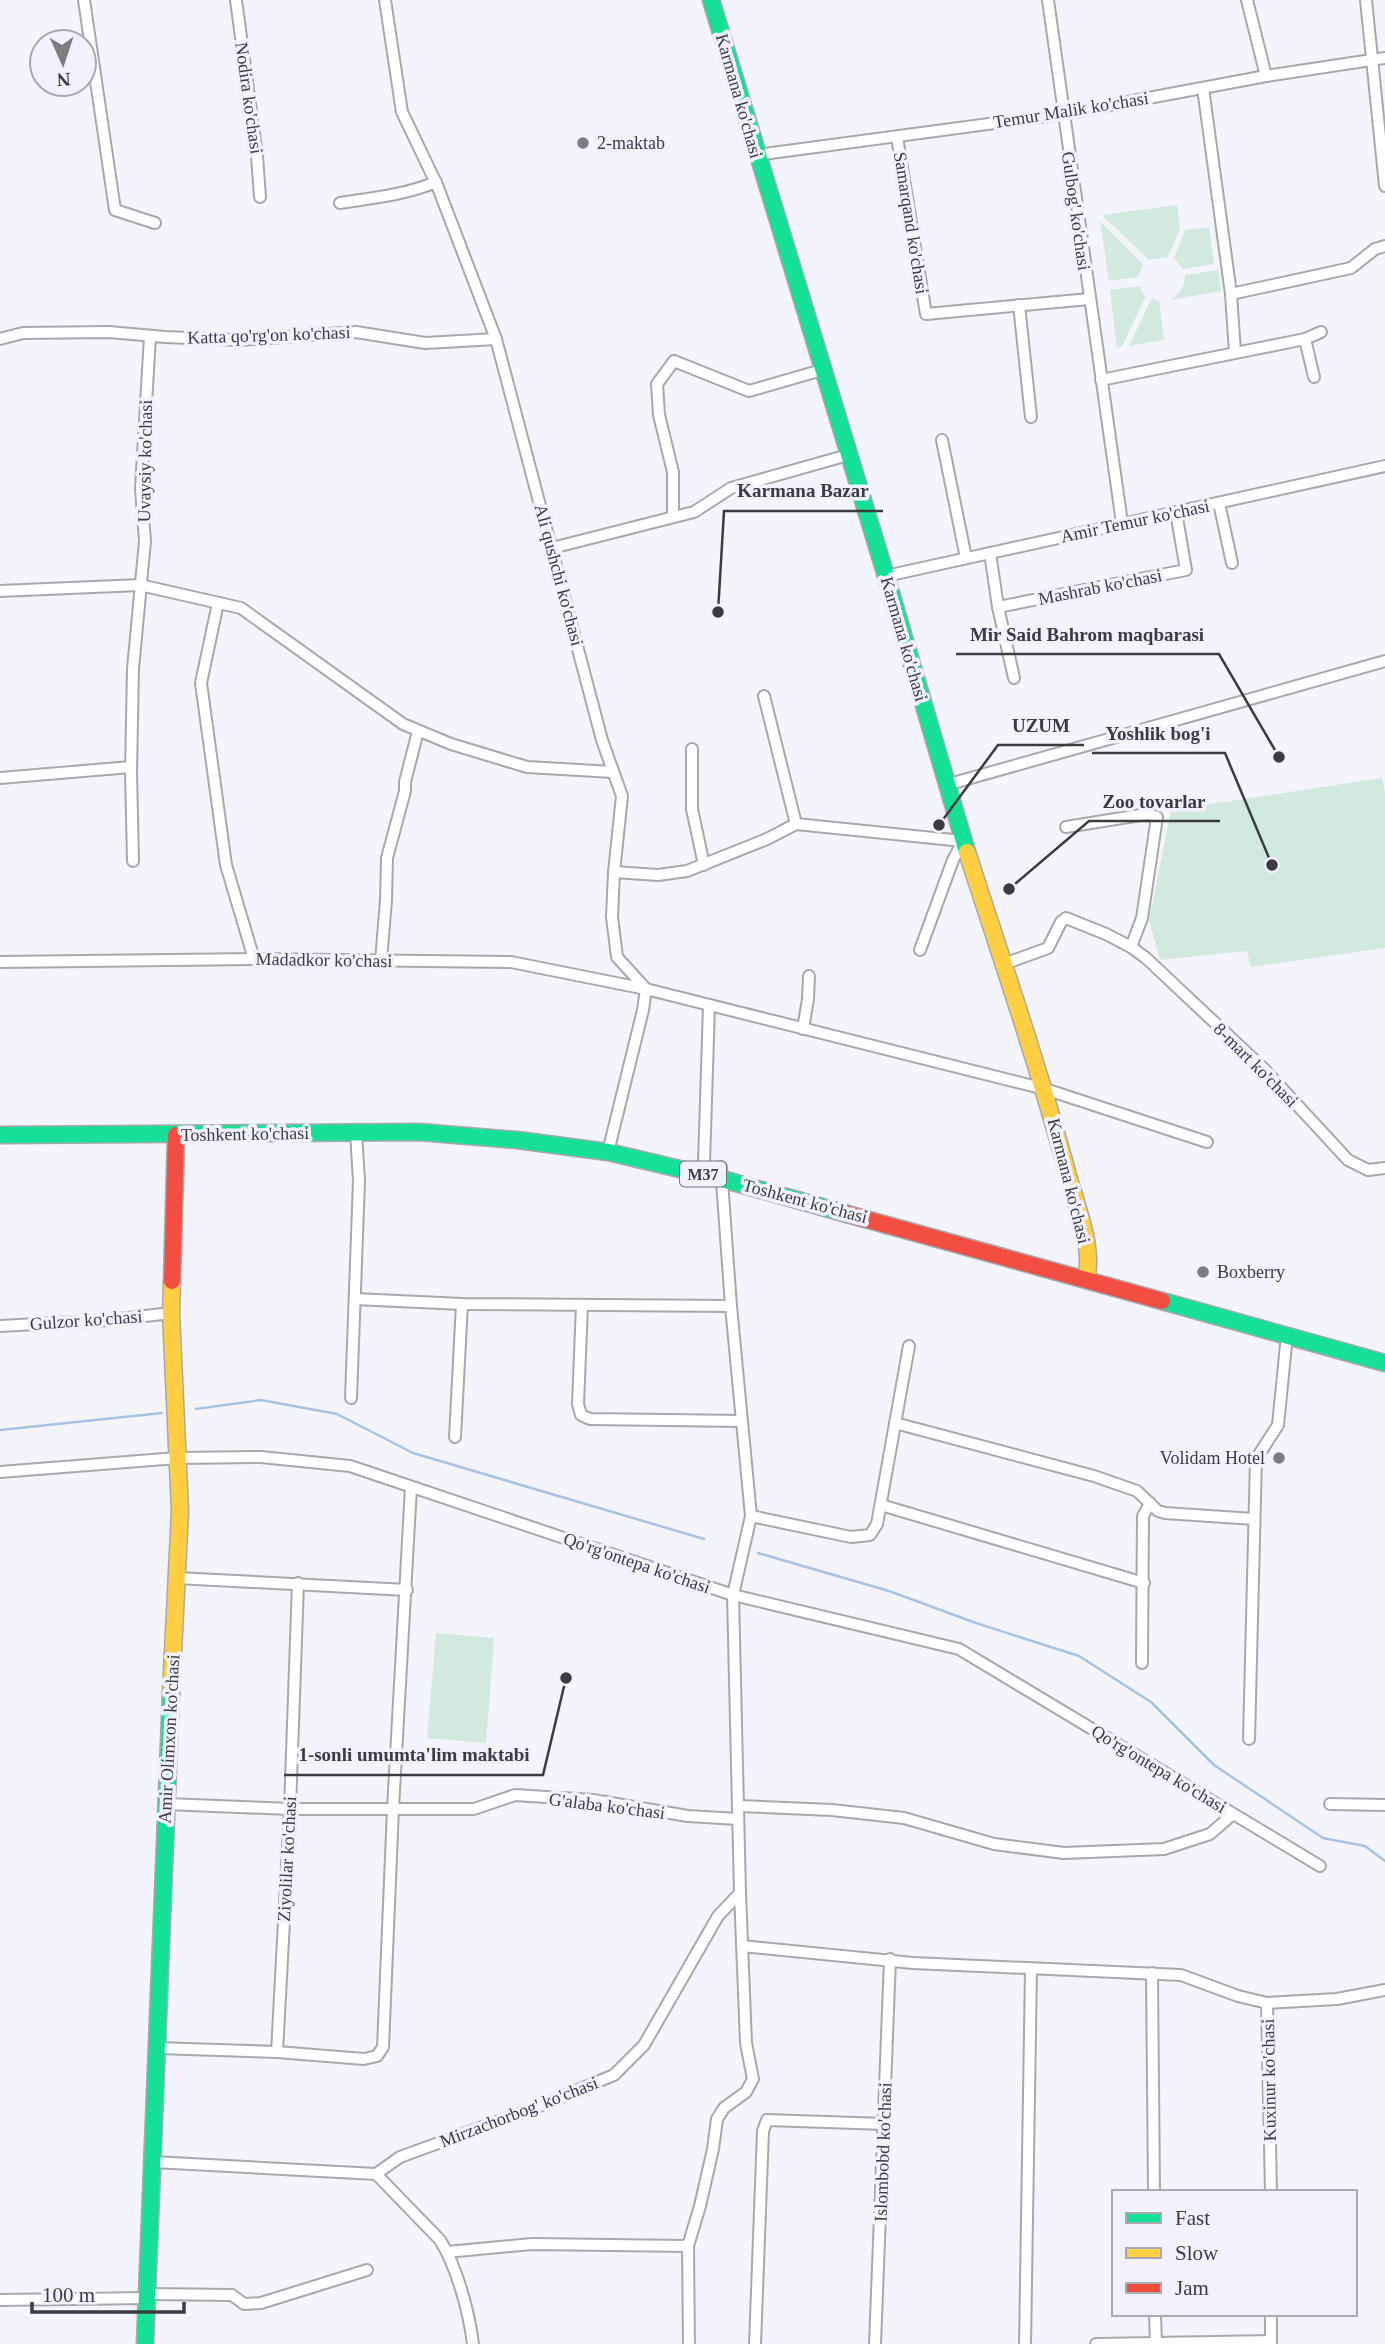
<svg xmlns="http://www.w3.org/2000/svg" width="1385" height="2344" viewBox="0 0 1385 2344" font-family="Georgia,serif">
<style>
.green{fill:#d1e9de}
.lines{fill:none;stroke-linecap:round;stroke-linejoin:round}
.stream{stroke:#a6c3e3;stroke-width:2.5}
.street-casing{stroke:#a8a8ad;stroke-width:14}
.fast-casing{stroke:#a8a8ad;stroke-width:19}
.slow-casing{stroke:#a8a8ad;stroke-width:19}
.jam-casing{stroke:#a8a8ad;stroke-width:19}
.street{stroke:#fdfefe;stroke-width:10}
.fast{stroke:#16e098;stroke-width:16}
.slow{stroke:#ffcf43;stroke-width:16}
.jam{stroke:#f24e42;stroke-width:16}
.poi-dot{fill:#7c7d81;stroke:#f1f2fe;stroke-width:2.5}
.labels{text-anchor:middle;stroke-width:7;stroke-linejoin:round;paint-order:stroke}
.shield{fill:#f1f2fe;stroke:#727379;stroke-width:2}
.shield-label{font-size:16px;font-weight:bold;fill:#3c3c40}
.street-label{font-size:18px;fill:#3c3c40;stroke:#f1f2fe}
.poi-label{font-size:18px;fill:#3c3c40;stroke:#f1f2fe;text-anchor:start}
.leader{fill:none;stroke:#3c3c40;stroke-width:2.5}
.callout-dot{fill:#3c3c40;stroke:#f1f2fe;stroke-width:2.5}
.callout-label{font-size:19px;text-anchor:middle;font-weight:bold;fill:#3c3c40;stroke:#f1f2fe;stroke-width:7;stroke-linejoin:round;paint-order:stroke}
</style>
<rect width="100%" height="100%" fill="#f4f5fb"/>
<g class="green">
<polygon points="1177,205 1180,228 1168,257 1149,260 1102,215"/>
<polygon points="1100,221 1143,264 1138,277 1109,281"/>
<polygon points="1209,227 1214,264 1183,269 1174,258 1185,230"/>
<path d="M 1218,270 L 1221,291 L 1171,300 C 1180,293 1185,287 1185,275 Z"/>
<polygon points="1140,286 1142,293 1146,296 1122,346 1117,348 1110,290"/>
<polygon points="1152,298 1159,301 1164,340 1129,346"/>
<polygon points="1382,778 1385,793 1385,948 1251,967 1247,951 1160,960 1149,920 1171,810"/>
<polygon points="436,1633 494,1638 486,1743 427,1738"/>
</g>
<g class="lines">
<g class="stream">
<polyline points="196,1409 261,1400 337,1414 413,1453 704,1539"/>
<polyline points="0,1430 162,1413"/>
<polyline points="758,1553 889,1591 976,1623 1079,1656 1151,1702 1214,1765 1323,1838 1365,1846 1385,1861"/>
</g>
<g class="street-casing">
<g id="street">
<polyline points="84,0 115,210 155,223"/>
<polyline points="236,0 257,156 260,197"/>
<polyline points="385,0 402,112 437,185 496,339 602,740 622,796 614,872 612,917 617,957 646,989"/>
<polyline points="1048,0 1122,523"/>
<polyline points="1247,0 1266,76"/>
<polyline points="1366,0 1385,186"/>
<polyline points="1203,88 1231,294 1235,352"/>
<polyline points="897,137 926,314 1089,299"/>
<polyline points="756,155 1063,114 1266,76 1385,58"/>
<path d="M 340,203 C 372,198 405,195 436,182"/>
<polyline points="1231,294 1351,268 1375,249 1385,246"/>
<polyline points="1019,305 1031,417"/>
<polyline points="0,339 23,333 109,332 165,337 239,340 356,332 425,343 496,339"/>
<polyline points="1305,339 1314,377"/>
<polyline points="1101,380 1305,339 1321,332"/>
<polyline points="942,440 966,558"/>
<polyline points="1219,503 1232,563"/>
<polyline points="673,517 673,472 659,415 657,384 674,361 749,391 822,370"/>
<polyline points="552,548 694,512 731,488 848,455"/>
<polyline points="990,553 998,607 1014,678"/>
<polyline points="886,576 1385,466"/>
<polyline points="0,591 140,585 241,608 403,724 451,744 527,767 613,772"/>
<polyline points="218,603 201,683 226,865 254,959"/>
<polyline points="998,607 1186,570 1176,512"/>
<polyline points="764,696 796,824"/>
<polyline points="692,749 692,809 704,865"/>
<polyline points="0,778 131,767"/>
<polyline points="946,785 1385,661"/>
<polyline points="1066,827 1147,814 1157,817 1142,918 1131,947"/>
<polyline points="133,861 131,772 133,669 145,541 141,489 150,336"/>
<polyline points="614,872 658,875 687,871 767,839 796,824 963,841 953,860 920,950"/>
<polyline points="381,961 386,900 387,858 405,791 405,782 418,731"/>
<polyline points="0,962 254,959 511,962 646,989 1045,1089 1207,1142"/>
<polyline points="1004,964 1048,948 1061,922 1066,918 1106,934 1131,947 1146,958 1263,1068 1348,1160 1368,1170 1385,1168"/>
<polyline points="803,1029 808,999 809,976"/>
<polyline points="608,1152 643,1010 646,989"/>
<polyline points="704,1163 709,1006"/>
<polyline points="355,1299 462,1304 731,1306"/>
<polyline points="582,1305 578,1404 581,1415 590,1419 742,1421"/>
<polyline points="0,1326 111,1320 171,1313"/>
<polyline points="351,1398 359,1181 356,1132"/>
<polyline points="895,1423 1094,1476 1137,1491 1158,1511 1165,1513 1254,1519"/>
<polyline points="455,1437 462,1304"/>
<polyline points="0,1472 177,1458 261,1457 350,1466 733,1595 959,1649 1320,1866"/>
<polyline points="881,1505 1144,1583"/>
<polyline points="751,1516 851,1537 870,1535 877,1524 909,1346"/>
<polyline points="177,1578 407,1590"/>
<polyline points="1142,1663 1143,1516 1150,1503"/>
<polyline points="1249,1739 1256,1459 1278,1425 1287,1335"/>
<polyline points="166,1804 290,1809 474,1809 515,1795 593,1800 688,1816 738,1819"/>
<polyline points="1330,1804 1385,1805"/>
<polyline points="738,1806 832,1810 904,1818 994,1844 1064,1853 1164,1849 1210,1834 1233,1814"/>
<polyline points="742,1946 913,1963 1181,1975 1238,1996 1267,2003 1337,1999 1385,1990"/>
<polyline points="1152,1973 1154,2192"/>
<polyline points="1267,2003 1271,2192"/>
<polyline points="157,2048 277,2052 364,2059 377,2056 383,2047 393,1809 411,1487"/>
<polyline points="277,2052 290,1809 298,1583"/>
<polyline points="153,2162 376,2174 400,2157 537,2107 614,2075 644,2045 718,1916 740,1893"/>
<path d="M 376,2174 L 440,2240 C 457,2267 469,2312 473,2344"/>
<polyline points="447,2252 532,2244 688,2246"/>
<polyline points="148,2294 232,2295 244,2304 261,2303 367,2270"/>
<polyline points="0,2300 148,2298"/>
<polyline points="1155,2314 1156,2344"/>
<polyline points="1271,2314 1271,2344"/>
<polyline points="689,2344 688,2246 700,2206 713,2149 717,2119 724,2108 746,2092 753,2079 746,2043 740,1893 733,1595 751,1516 731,1306 721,1167"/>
<polyline points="755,2344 763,2131 767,2120 885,2124"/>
<polyline points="875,2344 890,1959"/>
<polyline points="1025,2344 1031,1970"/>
<polyline points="1096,2344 1271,2341"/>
</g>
</g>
<g class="fast-casing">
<g id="fast">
<polyline points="711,0 886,576 967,852"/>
<polyline points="0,1135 419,1132 517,1140 608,1152 722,1179 847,1214"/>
<polyline points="1162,1301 1385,1363"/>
<polyline points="145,2344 171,1693"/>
</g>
</g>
<g class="slow-casing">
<g id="slow">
<path d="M 967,852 C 1002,960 1039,1068 1069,1179 C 1077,1207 1094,1250 1086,1278"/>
<polyline points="171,1693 180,1511 171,1313 172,1281"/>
</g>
</g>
<g class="jam-casing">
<g id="jam">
<polyline points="847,1214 1162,1301"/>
<polyline points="172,1281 176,1135"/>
</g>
</g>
<use href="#street" class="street"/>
<use href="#fast" class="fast"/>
<use href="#slow" class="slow"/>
<use href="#jam" class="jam"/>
</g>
<g class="poi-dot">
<circle cx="583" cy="143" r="7"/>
<circle cx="1203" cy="1272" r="7"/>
<circle cx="1279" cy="1458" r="7"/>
</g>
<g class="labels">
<rect class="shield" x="680" y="1161.5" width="46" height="25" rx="5"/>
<g class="shield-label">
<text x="703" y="1180">M37</text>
</g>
<g class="street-label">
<text transform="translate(739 96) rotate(74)" y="6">Karmana ko'chasi</text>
<text transform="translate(249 98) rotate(82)" y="6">Nodira ko'chasi</text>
<text transform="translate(1071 110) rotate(-9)" y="6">Temur Malik ko'chasi</text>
<text transform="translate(1076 211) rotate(82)" y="6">Gulbog' ko'chasi</text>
<text transform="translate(911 223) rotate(81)" y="6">Samarqand ko'chasi</text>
<text transform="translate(269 335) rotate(-2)" y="6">Katta qo'rg'on ko'chasi</text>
<text transform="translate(145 461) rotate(-89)" y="6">Uvaysiy ko'chasi</text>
<text transform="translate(1135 521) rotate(-12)" y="6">Amir Temur ko'chasi</text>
<text transform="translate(559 575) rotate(75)" y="6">Ali qushchi ko'chasi</text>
<text transform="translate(1100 587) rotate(-11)" y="6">Mashrab ko'chasi</text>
<text transform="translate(904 639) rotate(74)" y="6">Karmana ko'chasi</text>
<text transform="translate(324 960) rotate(1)" y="6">Madadkor ko'chasi</text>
<text transform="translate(1256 1065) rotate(45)" y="6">8-mart ko'chasi</text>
<text transform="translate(245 1134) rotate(-1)" y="6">Toshkent ko'chasi</text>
<text transform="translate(1069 1181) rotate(76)" y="6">Karmana ko'chasi</text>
<text transform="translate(805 1201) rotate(15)" y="6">Toshkent ko'chasi</text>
<text transform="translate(86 1320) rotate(-4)" y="6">Gulzor ko'chasi</text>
<text transform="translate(637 1563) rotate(19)" y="6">Qo'rg'ontepa ko'chasi</text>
<text transform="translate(169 1739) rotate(-87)" y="6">Amir Olimxon ko'chasi</text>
<text transform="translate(1159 1769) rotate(31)" y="6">Qo'rg'ontepa ko'chasi</text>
<text transform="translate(607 1806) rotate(7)" y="6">G'alaba ko'chasi</text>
<text transform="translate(287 1859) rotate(-87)" y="6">Ziyolilar ko'chasi</text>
<text transform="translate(1269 2080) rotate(-91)" y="6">Kuxinur ko'chasi</text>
<text transform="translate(519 2112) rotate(-21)" y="6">Mirzachorbog' ko'chasi</text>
<text transform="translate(883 2152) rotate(-88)" y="6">Islombobd ko'chasi</text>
</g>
<g class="poi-label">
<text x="597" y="149">2-maktab</text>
<text x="1217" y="1278">Boxberry</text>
<text x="1265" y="1464" text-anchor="end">Volidam Hotel</text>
</g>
</g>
<path class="leader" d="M718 612L724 511H883M1279 757L1219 654H956M939 825L998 745H1084M1272 865L1225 753H1092M1009 889L1089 821H1220M566 1678L543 1775H284"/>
<g class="callout-dot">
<circle cx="718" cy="612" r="7"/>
<circle cx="1279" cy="757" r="7"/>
<circle cx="939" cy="825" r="7"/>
<circle cx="1272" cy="865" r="7"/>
<circle cx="1009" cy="889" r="7"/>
<circle cx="566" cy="1678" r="7"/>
</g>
<g class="callout-label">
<text x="803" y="497">Karmana Bazar</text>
<text x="1087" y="641">Mir Said Bahrom maqbarasi</text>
<text x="1041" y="732">UZUM</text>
<text x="1158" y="740">Yoshlik bog'i</text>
<text x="1154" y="808">Zoo tovarlar</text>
<text x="414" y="1761">1-sonli umumta'lim maktabi</text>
</g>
<rect x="1112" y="2190" width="245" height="126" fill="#f1f2fe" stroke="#a9a9b2" stroke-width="2"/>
<rect x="1126" y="2213" width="35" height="10" fill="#16e098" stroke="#a9a9b2" stroke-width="2"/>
<text x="1175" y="2225" font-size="21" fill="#3c3c40">Fast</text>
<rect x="1126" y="2248" width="35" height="10" fill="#ffcf43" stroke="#a9a9b2" stroke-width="2"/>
<text x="1175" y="2260" font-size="21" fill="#3c3c40">Slow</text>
<rect x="1126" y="2283" width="35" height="10" fill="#f24e42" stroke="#a9a9b2" stroke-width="2"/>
<text x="1175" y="2295" font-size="21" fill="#3c3c40">Jam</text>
<g transform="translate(63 63) rotate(177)"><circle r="33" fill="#f1f2fe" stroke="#a9a9b2" stroke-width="2"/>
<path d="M0-5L12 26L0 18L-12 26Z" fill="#7c7d81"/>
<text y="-10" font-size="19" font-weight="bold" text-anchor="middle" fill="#3c3c40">N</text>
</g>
<path d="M32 2302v10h152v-10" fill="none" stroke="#3c3c40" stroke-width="3.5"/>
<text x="42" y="2302" font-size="21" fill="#3c3c40" stroke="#f1f2fe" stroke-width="5" paint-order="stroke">100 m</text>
</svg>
